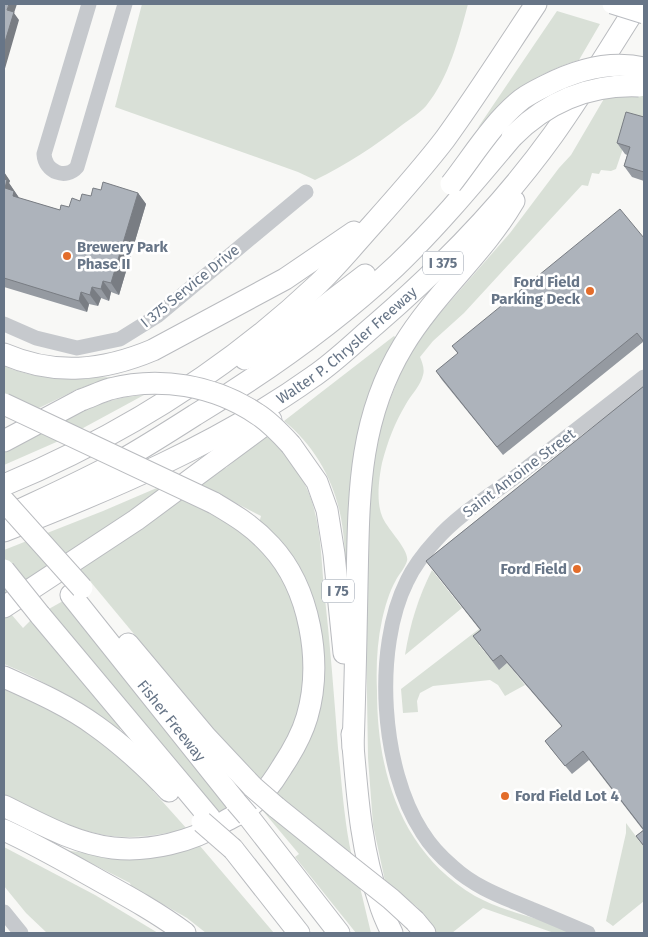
<svg xmlns="http://www.w3.org/2000/svg" width="648" height="937" viewBox="0 0 648 937" font-family="'Fira Sans',sans-serif">
<style>
.green{fill:#d9e0d7}
.lines{fill:none;stroke-linecap:round;stroke-linejoin:round}
.highway-casing{stroke:#b9bbbf;stroke-width:23}
.minor{stroke:#c6c9cd;stroke-width:15}
.highway{stroke:#fff;stroke-width:21}
.major-bridge-casing{stroke:#b9bcc1;stroke-width:21;stroke-linecap:butt}
.highway-bridge-casing{stroke:#b9bbbf;stroke-width:23;stroke-linecap:butt}
.major-bridge{stroke:#fff;stroke-width:19}
.highway-bridge{stroke:#fff;stroke-width:21}
.wall{fill:#959aa1}
.shaded-wall{fill:#797d83}
.building{fill:#adb3bb;stroke:#797d83}
.poi-dot{fill:#e36d2b;stroke:#fff;stroke-width:2}
.labels{text-anchor:middle;stroke-width:5;stroke-linejoin:round;paint-order:stroke}
.shield{fill:#fff;stroke:#959eab;stroke-width:1}
.shield-label{font-size:14px;font-weight:bold;fill:#677587}
.poi-label{font-size:15px;font-weight:bold;fill:#677587;stroke:#fff;text-anchor:start}
.street-label{font-size:15px;fill:#677587;stroke:#fff}
</style>
<rect width="100%" height="100%" fill="#f8f8f6"/>
<g class="green">
<path d="M 142,4 L 468,4 C 459,38 449,78 426,106 C 420,113 410,119 402,125 C 375,146 346,165 315,180 L 298,172 L 115,107 Z"/>
<path d="M 557,11 L 600,24 L 579,60 C 533,74 509,94 477,129 Z"/>
<path d="M 640,95 L 644,95 L 644,126 L 632,122 L 616,169 L 611,171 L 601,170 L 599,174 L 592,173 L 588,186 L 582,185 L 464,313 L 433,341 L 420,357 C 422,362 425,369 423,375 C 421,385 411,395 406,404 C 395,422 387,443 382,463 C 379,478 376,501 382,516 C 386,528 410,550 407,561 C 405,568 399,574 396,580 C 389,592 385,607 382,620 C 377,643 376,667 377,691 C 377,773 401,852 475,896 C 502,911 542,920 572,929 L 580,933 L 554,933 L 483,908 L 452,933 L 434,933 L 417,907 L 385,881 L 373,825 L 368,758 L 366,634 L 366,580 L 371,474 L 382,420 L 402,369 L 411,353 L 433,321 L 510,233 L 559,168 L 571,155 L 605,97 L 634,97 Z"/>
<path d="M 394,336 L 397,339 C 386,362 371,388 364,412 C 346,468 348,525 348,583 L 347,583 C 345,561 345,539 341,518 C 334,480 314,445 284,421 Z"/>
<path d="M 4,366 C 41,382 73,378 112,377 L 78,389 L 37,409 L 4,393 Z"/>
<path d="M 144,395 L 61,440 L 4,465 L 4,453 C 48,429 92,398 144,395 Z"/>
<path d="M 267,434 C 282,450 299,468 307,489 C 321,520 321,556 324,589 C 330,642 334,695 338,748 C 342,785 344,821 352,857 L 273,794 L 295,767 L 303,751 L 323,668 L 259,523 L 261,516 L 199,484 L 220,469 L 226,468 Z"/>
<polygon points="159,487 166,490 4,601 4,550 103,511"/>
<polygon points="179,496 214,510 262,549 277,569 287,587 296,608 305,652 301,699 296,720 284,747 261,781 241,763 80,569"/>
<path d="M 432,570 L 462,608 L 405,655 C 410,624 418,598 432,570 Z"/>
<polygon points="63,601 228,808 218,814 47,610"/>
<path d="M 11,614 L 23,628 L 31,620 L 122,728 L 118,731 C 82,705 45,680 4,664 L 4,619 Z"/>
<polygon points="479,629 487,638 479,645 499,669 507,663 525,685 505,696 498,685 490,680 433,686 420,693 417,701 418,712 403,713 401,689"/>
<path d="M 4,685 L 53,710 L 106,745 L 155,789 L 153,791 L 187,829 C 168,833 149,837 130,837 C 85,838 44,814 4,795 Z"/>
<polygon points="248,793 359,883 371,933 356,933 295,857 299,854"/>
<polygon points="626,823 644,847 644,901 613,926 606,921 626,833"/>
<polygon points="200,846 274,933 206,933 187,918 131,886 130,883 65,850 103,856 165,854"/>
<polygon points="4,847 95,895 158,933 47,933 26,913 4,886"/>
</g>
<g class="lines">
<g class="highway-casing">
<g id="highway">
<path d="M 4,354 C 55,376 103,371 153,350 L 285,279 L 354,232"/>
<polyline points="245,359 287,335 365,275"/>
<polyline points="4,441 81,400"/>
<polyline points="291,445 317,482 327,510 334,554 344,653"/>
<path d="M 4,485 C 119,437 227,370 318,284 C 337,266 354,245 372,225 C 397,197 422,169 445,139 C 477,95 506,49 536,4"/>
<path d="M 7,516 C 45,498 83,481 120,461 C 145,447 170,431 195,415 C 266,372 334,324 395,267 C 437,227 475,181 512,137"/>
<path id="s1" d="M 4,531 C 112,489 219,444 314,376 C 336,361 356,341 376,324 C 442,267 502,206 553,135 C 583,93 610,48 638,4"/>
<path id="s2" d="M 71,595 L 236,802"/>
<polyline points="4,607 136,520 271,420"/>
<polyline points="40,615 210,818"/>
<polyline points="128,644 206,737 253,787"/>
<path d="M 4,677 C 35,691 69,706 96,726 C 120,743 149,769 169,791"/>
<path d="M 352,734 C 357,790 360,847 379,901 C 382,912 387,923 392,933"/>
<path d="M 353,748 C 355,693 356,639 357,585 C 359,499 357,422 403,346 C 435,293 483,254 514,201"/>
<path d="M 4,806 C 39,823 73,843 113,848 C 149,852 191,842 222,823 C 230,818 240,814 248,808 C 262,797 273,782 282,767 C 292,752 302,734 307,717 C 323,662 310,588 271,546 C 253,526 236,516 214,503"/>
<polyline points="276,807 343,861"/>
<polyline points="248,816 339,933"/>
<path d="M 4,830 C 37,845 68,863 100,881 C 129,897 158,913 185,933"/>
<polyline points="233,849 299,933"/>
<polyline points="415,921 425,933"/>
</g>
</g>
<g class="minor">
<path d="M 89,4 L 44,154 C 45,172 66,180 77,167 L 125,4"/>
<polyline points="4,324 36,338 77,348 120,339 157,316 306,192"/>
<polyline points="4,912 21,933"/>
<path d="M 588,933 C 569,925 551,917 531,909 C 503,897 476,888 453,867 C 441,857 430,845 422,832 C 381,769 373,649 407,581 C 414,566 425,552 436,540 C 458,515 488,497 515,477 C 558,444 601,411 644,377"/>
</g>
<use href="#highway" class="highway"/>
<g class="major-bridge-casing">
<polyline id="major-bridge" points="612,4 644,14"/>
</g>
<g class="highway-bridge-casing">
<g id="highway-bridge">
<path d="M 512,137 C 547,102 589,84 639,86"/>
<path d="M 451,184 C 473,156 493,122 522,99 C 529,94 537,90 545,86 C 576,70 609,60 644,68"/>
<path d="M 81,400 C 90,397 100,392 110,389 C 159,376 214,385 257,414 C 270,422 281,434 291,445"/>
<polyline points="4,404 214,503"/>
<polyline points="4,501 82,588"/>
<polyline points="4,570 40,615"/>
<polyline points="253,787 276,807"/>
<polyline points="236,802 248,816"/>
<polyline points="202,822 233,849"/>
<polyline points="343,861 391,899 415,921"/>
</g>
</g>
<use href="#major-bridge" class="major-bridge"/>
<use href="#highway-bridge" class="highway-bridge"/>
</g>
<g class="wall">
<polygon points="644,117 644,181 632,177 624,166 627,155 625,154 617,143"/>
<polygon points="4,172 10,181 9,183 19,198 60,210 69,207 80,201 91,196 101,190 138,193 146,204 119,295 111,292 109,301 101,298 98,306 89,304 87,312 4,287"/>
<polygon points="644,238 644,343 643,342 503,455 442,380 436,371 458,354 452,346"/>
<polygon points="644,386 644,847 636,836 643,830 589,760 572,774 551,749 545,741 562,727 507,663 499,670 473,636 480,630 426,561"/>
</g>
<g class="shaded-wall">
<polygon points="9,4 17,4 14,13 19,20 4,72 4,45 7,10"/>
<polygon points="4,172 10,181 9,183 22,202 21,207 5,188 4,184"/>
<polygon points="138,193 146,204 119,295 111,283"/>
<polygon points="103,281 111,292 109,301 101,289"/>
<polygon points="92,287 101,298 98,306 90,295"/>
<polygon points="81,292 89,304 87,312 79,301"/>
</g>
<g class="building">
<polygon points="4,4 9,4 7,10 14,12 4,45"/>
<polygon points="626,112 644,117 644,172 624,166 630,147 617,143"/>
<polygon points="4,179 7,180 5,188 14,191 13,196 60,210 61,205 69,207 72,198 80,201 82,194 91,196 93,188 101,190 103,182 138,193 111,283 103,281 101,289 92,287 90,295 81,292 79,301 4,278"/>
<polygon points="620,209 644,238 644,342 637,333 497,447 436,371 458,353 452,346"/>
<polygon points="644,386 644,846 636,836 644,830 583,751 565,766 545,741 562,726 501,655 493,661 473,636 481,630 426,561"/>
</g>
<g class="poi-dot">
<circle cx="67" cy="256" r="5"/>
<circle cx="590" cy="291" r="5"/>
<circle cx="577" cy="569" r="5"/>
<circle cx="505" cy="796" r="5"/>
</g>
<g class="labels">
<g class="shield">
<rect x="423" y="251.5" width="40" height="23" rx="4"/>
<rect x="322" y="579.5" width="32" height="23" rx="4"/>
</g>
<g class="shield-label">
<text x="443" y="268">I 375</text>
<text x="338" y="596">I 75</text>
</g>
<g class="poi-label">
<text x="77" y="252">Brewery Park<tspan x="77" dy="17">Phase II</tspan></text>
<text x="580" y="287" text-anchor="end">Ford Field<tspan x="580" dy="17">Parking Deck</tspan></text>
<text x="567" y="574" text-anchor="end">Ford Field</text>
<text x="515" y="801">Ford Field Lot 4</text>
</g>
<g class="street-label">
<text transform="translate(190 286) rotate(-39)" y="5">I 375 Service Drive</text>
<text dy="5" stroke="none"><textPath href="#s1" startOffset="392">Walter P. Chrysler Freeway</textPath></text>
<text transform="translate(519 473) rotate(-37)" y="5">Saint Antoine Street</text>
<text dy="5" stroke="none"><textPath href="#s2" startOffset="161">Fisher Freeway</textPath></text>
</g>
</g>
<rect width="648" height="937" fill="none" stroke="#677587" stroke-width="10"/>
</svg>
